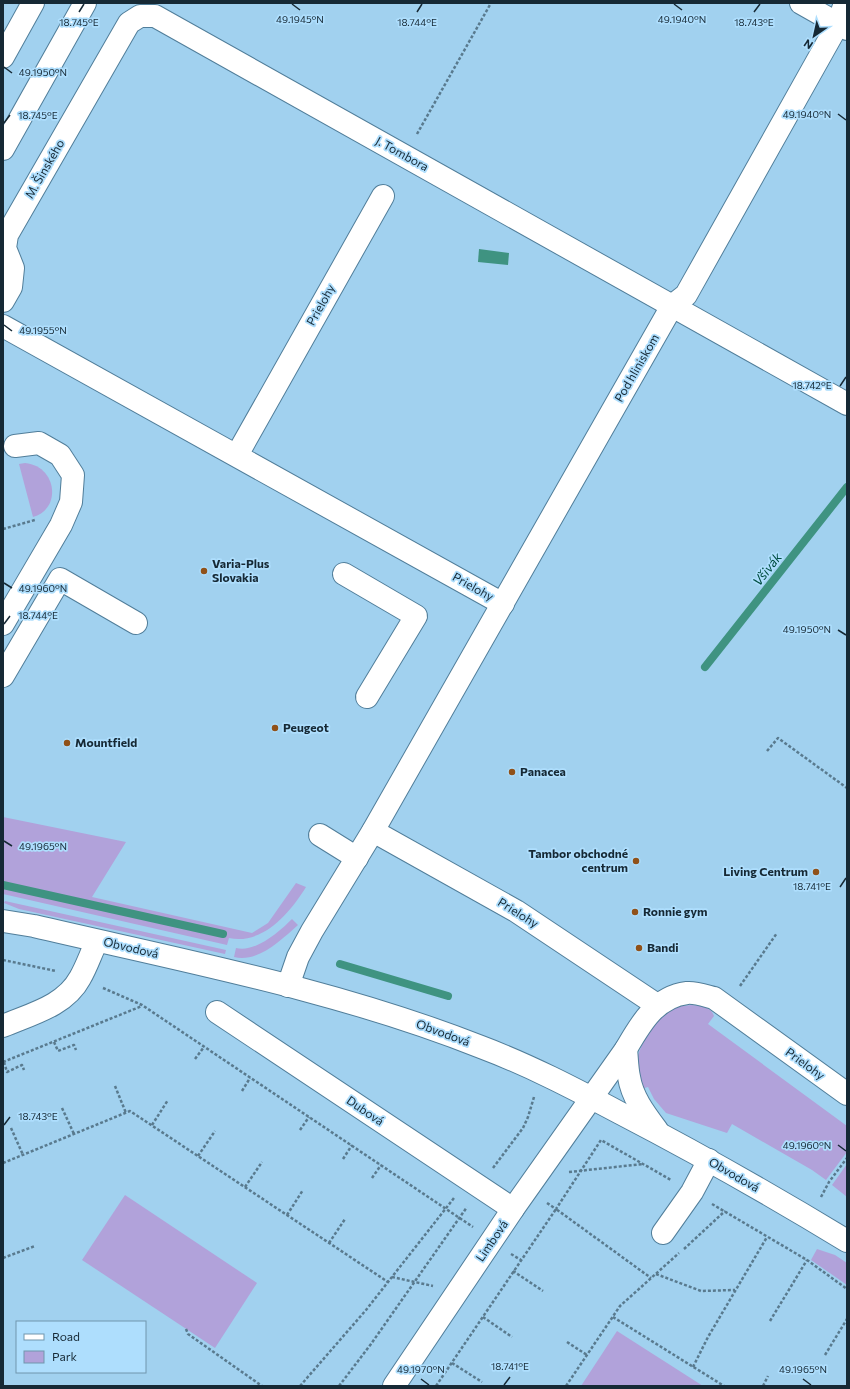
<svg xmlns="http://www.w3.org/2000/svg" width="850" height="1389" viewBox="0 0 850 1389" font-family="Commissioner,sans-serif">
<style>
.green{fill:#b1a2da}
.water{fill:#3f9381}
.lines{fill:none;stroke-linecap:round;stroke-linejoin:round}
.stream{stroke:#3f9381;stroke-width:8}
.minor-casing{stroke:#517e9a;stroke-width:24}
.path{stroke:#597a8e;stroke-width:2.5;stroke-dasharray:3 2;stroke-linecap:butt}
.minor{stroke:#fff;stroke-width:22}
.ticks{fill:none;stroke:#162935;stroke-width:1.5}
.poi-dot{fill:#905119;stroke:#aedefd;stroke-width:1.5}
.labels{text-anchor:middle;stroke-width:3.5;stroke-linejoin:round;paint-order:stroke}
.street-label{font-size:12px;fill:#162935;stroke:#aedefd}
.poi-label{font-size:12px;font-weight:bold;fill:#162935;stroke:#aedefd;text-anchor:start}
.water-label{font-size:13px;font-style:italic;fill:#004d40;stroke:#aedefd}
.ticks-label{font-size:10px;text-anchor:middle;fill:#162935;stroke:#aedefd;stroke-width:3.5;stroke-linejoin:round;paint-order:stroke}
</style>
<rect width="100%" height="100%" fill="#a1d1ef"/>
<g class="green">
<path d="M 25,463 C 57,466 62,509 33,517 L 19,464 Z"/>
<path d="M 3,817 L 126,842 L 92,897 L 252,933 L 268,923 L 296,883 L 306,887 C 290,913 263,945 229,938 L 227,945 L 3,894 Z"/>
<polygon points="5,901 226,950 225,954 19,909 4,903"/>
<path d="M 292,919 L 298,925 C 281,940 258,963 234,957 L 236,948 C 255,953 279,932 292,919 Z"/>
<path d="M 692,1005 C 700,1006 711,1006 714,1016 L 708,1024 L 847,1126 L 847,1152 L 826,1180 L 812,1170 L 732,1124 L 727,1133 L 666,1113 L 654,1099 L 648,1087 L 641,1089 C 639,1082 636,1072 636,1064 C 638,1048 654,1020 668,1011 C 675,1006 683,1006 692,1005 Z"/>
<polygon points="847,1164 847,1197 832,1185"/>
<polygon points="125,1195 257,1283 215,1348 82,1260"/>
<polygon points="817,1249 835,1255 847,1263 847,1285 811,1260"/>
<polygon points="617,1331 703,1386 581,1386"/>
</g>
<polygon class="water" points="479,249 509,253 508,265 478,262"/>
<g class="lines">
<g class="stream">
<polyline points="705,667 847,487"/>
<polyline points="3,885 223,934"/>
<polyline points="340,964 448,996"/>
</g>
<g class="minor-casing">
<g id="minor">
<polyline points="801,3 847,29"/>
<polyline points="3,57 33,3"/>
<polyline points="3,149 85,3"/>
<polyline points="3,301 11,287 13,268 5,248 7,235 129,23 140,16 155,16 847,404"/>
<polyline points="3,326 503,604"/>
<polyline points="237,455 383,196"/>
<polyline points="344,574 416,616 367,697"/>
<polyline points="3,624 61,525 71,502 73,475 60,455 39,443 15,446"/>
<polyline points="3,676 60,579 136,623"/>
<polyline points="373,831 516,911 657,1005"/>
<polyline points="320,835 357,858"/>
<path d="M 3,921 L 34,926 C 184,961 337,990 481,1047 C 529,1065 575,1089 620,1113 C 697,1153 773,1196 847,1241"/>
<polyline points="288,986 298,957 312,931 373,831 672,306 686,295 838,24 845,3"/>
<polyline points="217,1012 513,1209"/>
<path d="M 3,1026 C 31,1014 65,1006 80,978 C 87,966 91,953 97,941"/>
<path d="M 626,1049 C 627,1058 627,1068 629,1077 C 632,1097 645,1114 657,1130"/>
<polyline points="663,1233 692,1192 709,1160"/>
<path d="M 394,1386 L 513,1209 L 626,1049 C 640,1025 655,997 687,993 C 695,992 706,996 714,998 L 847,1094"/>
</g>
</g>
<g class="path">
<polyline points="417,134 491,3"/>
<polyline points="3,529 35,520"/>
<polyline points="767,751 778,738 847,788"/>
<polyline points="3,960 56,971"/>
<polyline points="740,986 777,933"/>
<polyline points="103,988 142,1005 473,1227"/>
<polyline points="54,1042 58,1051 74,1045 76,1050"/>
<polyline points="195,1059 204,1047"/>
<polyline points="3,1062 142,1006"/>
<polyline points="4,1062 7,1072 22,1065 24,1070"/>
<polyline points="115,1086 126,1113"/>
<polyline points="242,1091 250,1078"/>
<polyline points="62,1108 74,1134"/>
<polyline points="152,1125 168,1100"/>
<polyline points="11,1128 23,1155"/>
<polyline points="300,1130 309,1117"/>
<polyline points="198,1156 215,1131"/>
<polyline points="343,1159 352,1145"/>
<polyline points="3,1163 130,1111 388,1282"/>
<polyline points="493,1168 523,1128 528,1117 534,1097"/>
<polyline points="569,1172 643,1164"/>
<polyline points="372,1178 381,1165"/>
<polyline points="245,1187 262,1162"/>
<polyline points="821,1197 829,1182 847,1158"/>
<polyline points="547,1203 556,1209 601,1140 671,1180"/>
<polyline points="712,1204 807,1260 847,1289"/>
<polyline points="287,1215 303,1190"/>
<polyline points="329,1243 345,1219"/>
<polyline points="684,1249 725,1211"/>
<polyline points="511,1254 521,1260"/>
<polyline points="3,1258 35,1246"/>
<polyline points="513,1271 543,1291"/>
<polyline points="656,1274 701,1291 735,1290"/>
<polyline points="392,1277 433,1286"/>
<polyline points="483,1317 512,1337"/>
<polyline points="613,1317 724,1386"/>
<polyline points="770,1321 807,1260"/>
<polyline points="186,1329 188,1334 262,1386"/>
<polyline points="567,1342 587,1355"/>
<polyline points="825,1355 847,1319"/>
<polyline points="452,1363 482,1382"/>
<polyline points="693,1367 708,1337 767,1237"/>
<polyline points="300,1386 366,1310 454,1198"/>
<polyline points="339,1386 371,1344 467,1207"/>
<polyline points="436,1386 556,1209 651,1278"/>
<polyline points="566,1386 620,1306 679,1253"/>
<polyline points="763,1386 768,1376"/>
</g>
<use href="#minor" class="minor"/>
</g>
<path class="ticks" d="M 292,4 L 300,10M 674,4 L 682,10M 79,12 L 84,4M 417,12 L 422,4M 754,12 L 760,4M 4,67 L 12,73M 838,114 L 846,120M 4,123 L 10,115M 4,325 L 12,331M 840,386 L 846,377M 4,583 L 12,588M 4,624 L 10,616M 838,630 L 846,635M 4,841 L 12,846M 840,887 L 846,878M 4,1125 L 10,1117M 838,1145 L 846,1151M 421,1379 L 429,1385M 803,1379 L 811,1385M 504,1385 L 510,1377"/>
<g class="poi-dot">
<circle cx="204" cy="571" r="4"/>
<circle cx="275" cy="728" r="4"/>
<circle cx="67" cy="743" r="4"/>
<circle cx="512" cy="772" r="4"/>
<circle cx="636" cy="861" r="4"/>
<circle cx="816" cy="872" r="4"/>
<circle cx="635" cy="912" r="4"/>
<circle cx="639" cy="948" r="4"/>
</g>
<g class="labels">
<g class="street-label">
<text transform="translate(402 154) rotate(29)" y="4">J. Tombora</text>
<text transform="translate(45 169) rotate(-60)" y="4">M. Šinského</text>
<text transform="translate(321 305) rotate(-61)" y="4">Prielohy</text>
<text transform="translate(637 368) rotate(-60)" y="4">Pod hliniskom</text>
<text transform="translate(473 587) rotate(29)" y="4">Prielohy</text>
<text transform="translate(518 913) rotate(32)" y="4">Prielohy</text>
<text transform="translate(131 948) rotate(13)" y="4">Obvodová</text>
<text transform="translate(443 1033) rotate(20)" y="4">Obvodová</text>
<text transform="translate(805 1064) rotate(36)" y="4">Prielohy</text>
<text transform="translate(365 1111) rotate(34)" y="4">Dubová</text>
<text transform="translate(734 1175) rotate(30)" y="4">Obvodová</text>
<text transform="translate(492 1241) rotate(-56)" y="4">Limbová</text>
</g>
<g class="poi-label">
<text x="212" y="568">Varia-Plus<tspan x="212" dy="14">Slovakia</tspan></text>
<text x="283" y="732">Peugeot</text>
<text x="75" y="747">Mountfield</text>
<text x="520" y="776">Panacea</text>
<text x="628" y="858" text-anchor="end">Tambor obchodné<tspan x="628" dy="14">centrum</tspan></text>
<text x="808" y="876" text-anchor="end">Living Centrum</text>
<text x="643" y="916">Ronnie gym</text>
<text x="647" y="952">Bandi</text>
</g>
<g class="water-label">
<text transform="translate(767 569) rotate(-52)" y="5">Všivák</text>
</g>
</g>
<g class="ticks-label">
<text x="300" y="23">49.1945°N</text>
<text x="682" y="23">49.1940°N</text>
<text x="79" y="26">18.745°E</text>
<text x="417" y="26">18.744°E</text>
<text x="754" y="26">18.743°E</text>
<text x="43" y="76">49.1950°N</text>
<text x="807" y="118">49.1940°N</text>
<text x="38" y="119">18.745°E</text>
<text x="43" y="334">49.1955°N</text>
<text x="812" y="389">18.742°E</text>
<text x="43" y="592">49.1960°N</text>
<text x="38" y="619">18.744°E</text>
<text x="807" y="633">49.1950°N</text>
<text x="43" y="850">49.1965°N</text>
<text x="812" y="890">18.741°E</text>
<text x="38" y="1120">18.743°E</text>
<text x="807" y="1149">49.1960°N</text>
<text x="510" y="1370">18.741°E</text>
<text x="421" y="1373">49.1970°N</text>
<text x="803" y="1373">49.1965°N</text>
</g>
<rect width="850" height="1389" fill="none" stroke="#162935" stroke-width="8"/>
<rect x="16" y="1321" width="130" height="52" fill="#aedefd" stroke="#7196ad"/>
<rect x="24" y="1334" width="20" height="6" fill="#ffffff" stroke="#7196ad"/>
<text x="52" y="1341" font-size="12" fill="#162935">Road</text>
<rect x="24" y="1351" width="20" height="12" fill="#b1a2da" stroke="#7196ad"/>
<text x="52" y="1361" font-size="12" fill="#162935">Park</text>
<g transform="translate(814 36) rotate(214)" stroke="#aedefd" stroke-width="3" paint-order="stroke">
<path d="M0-3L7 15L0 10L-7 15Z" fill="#162935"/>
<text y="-6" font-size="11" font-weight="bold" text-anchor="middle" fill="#162935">N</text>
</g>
</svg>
